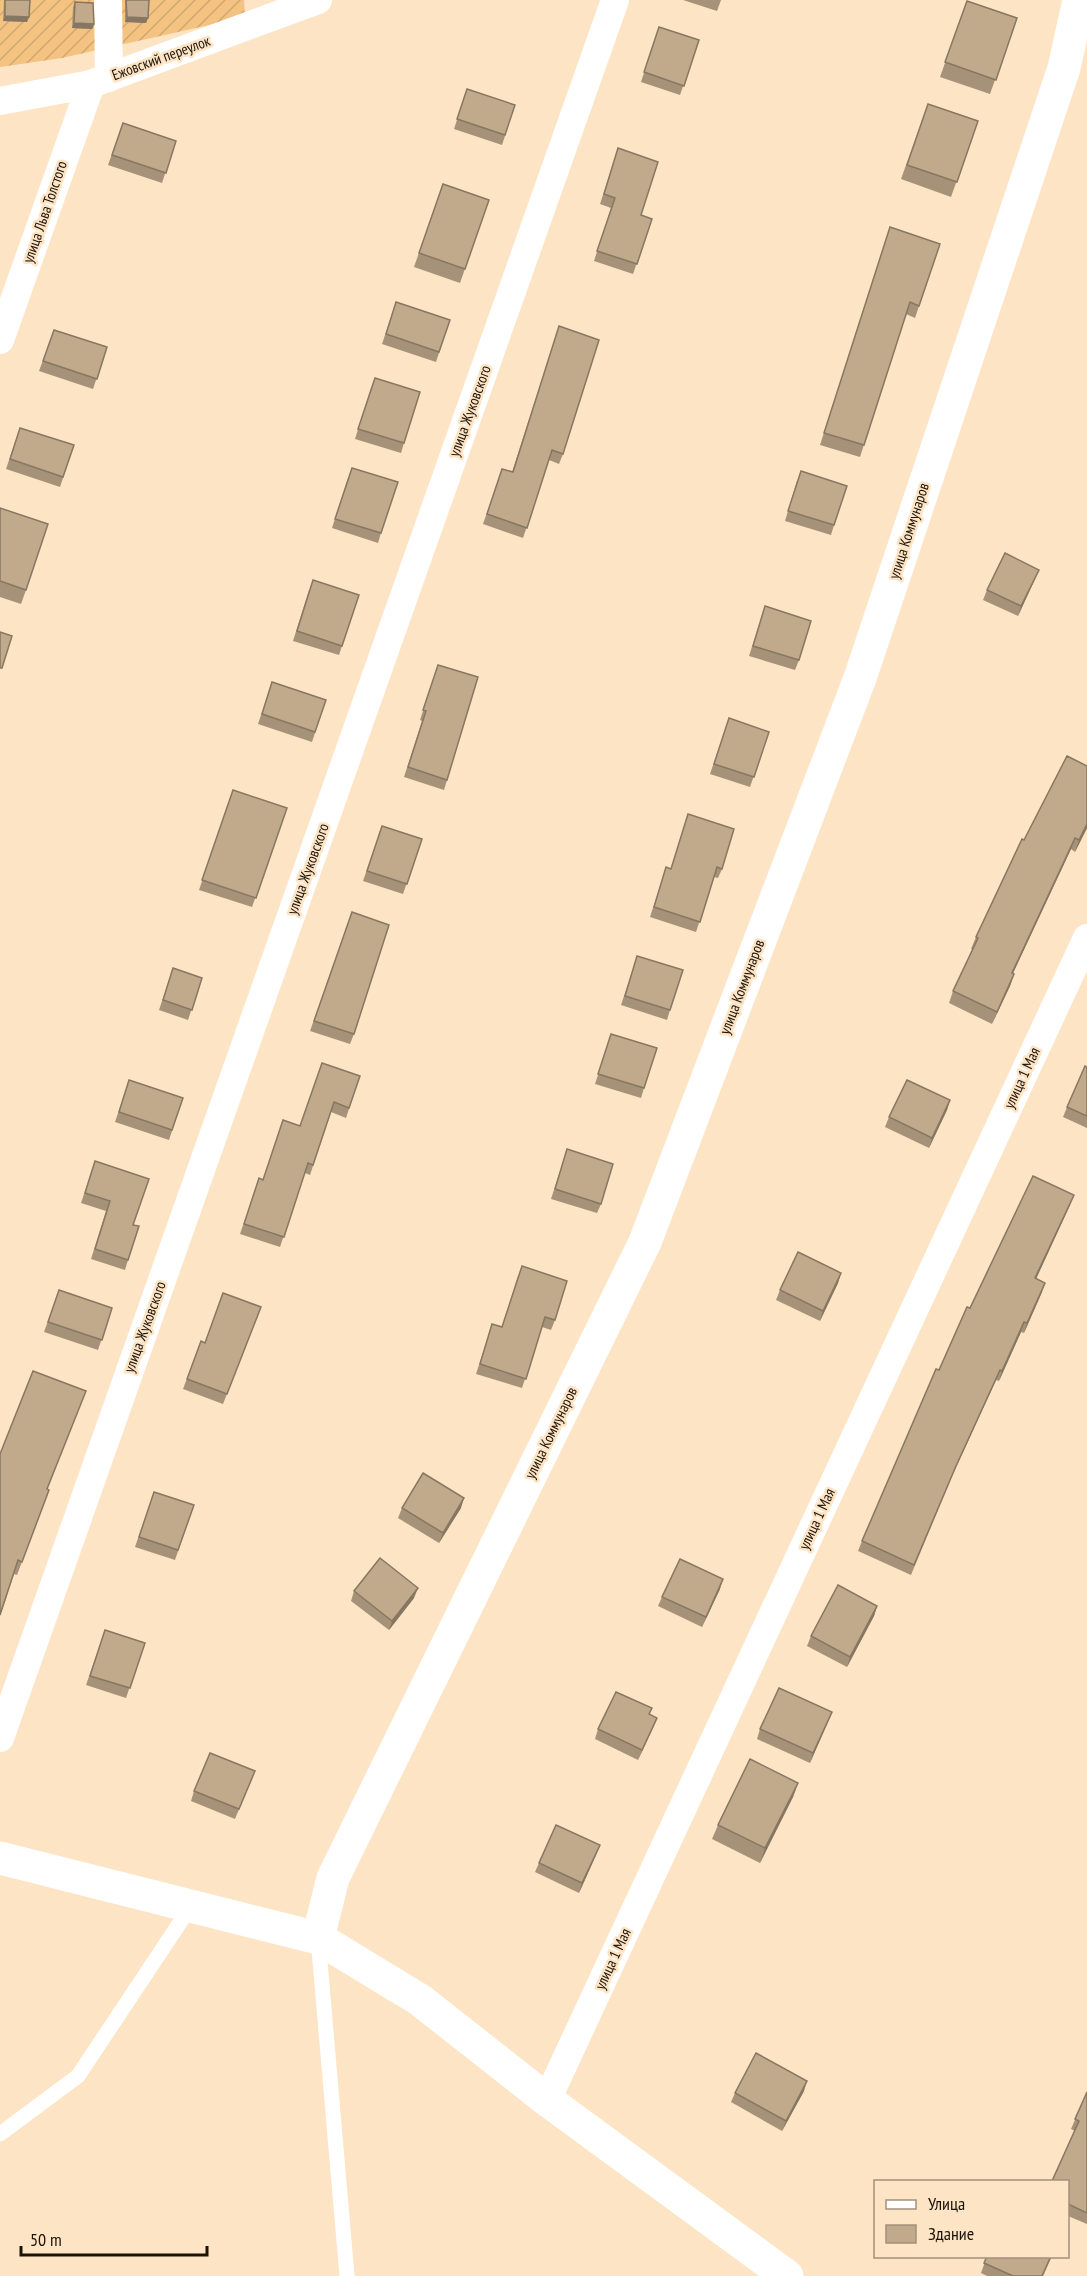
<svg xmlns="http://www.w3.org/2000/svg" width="1087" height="2276" viewBox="0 0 1087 2276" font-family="'PT Sans Narrow',sans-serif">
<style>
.garden{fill:url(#garden-furrows)}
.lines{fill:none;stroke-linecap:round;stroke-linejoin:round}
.service{stroke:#fff;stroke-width:15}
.minor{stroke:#fff;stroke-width:28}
.secondary{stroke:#fff;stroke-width:33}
.wall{fill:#a69278}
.shaded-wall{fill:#877762}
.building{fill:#c1aa8c;stroke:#877762;stroke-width:1.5}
.labels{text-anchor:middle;stroke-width:5;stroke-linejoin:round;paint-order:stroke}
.street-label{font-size:15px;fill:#1c1308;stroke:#fde4c5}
</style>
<defs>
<pattern id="garden-furrows" width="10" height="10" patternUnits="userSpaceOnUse" patternTransform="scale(1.5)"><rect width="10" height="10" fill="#f5c381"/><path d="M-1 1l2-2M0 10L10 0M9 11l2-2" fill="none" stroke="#d1a76e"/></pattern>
</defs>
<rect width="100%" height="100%" fill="#fde4c5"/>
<polygon class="garden" points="0,0 244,0 245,17 62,58 0,67"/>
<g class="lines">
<g class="service">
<polyline points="318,1938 347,2276"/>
<polyline points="0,2134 78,2076 191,1906"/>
</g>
<g class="minor">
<polyline points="108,0 109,78"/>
<polyline points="0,101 91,84 318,0"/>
<polyline points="0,340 91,84"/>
<polyline points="0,1738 615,0"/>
<polyline points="547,2100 1087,938"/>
</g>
<g class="secondary">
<polyline points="0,1858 318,1938 420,2000 547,2100 787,2276"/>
<polyline points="318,1938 333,1878 645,1242 860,678 1064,68 1079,0"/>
</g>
</g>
<g class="wall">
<polygon points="4,0 30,0 29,17 27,22 3,21"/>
<polygon points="125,0 149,0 148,18 146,23 125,22"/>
<polygon points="683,0 721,0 717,11"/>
<polygon points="967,1 1017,18 990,94 940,77"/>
<polygon points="75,2 94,24 92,29 72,28 73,7"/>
<polygon points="659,27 699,40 680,95 641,82"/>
<polygon points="467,89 515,105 502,145 454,129"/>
<polygon points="928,104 978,121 951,197 901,179"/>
<polygon points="123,123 176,141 162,183 108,165"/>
<polygon points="618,148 641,215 652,219 633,274 594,261 611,208 600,204"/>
<polygon points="443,184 489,200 460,283 414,267"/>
<polygon points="890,227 940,244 915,318 906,314 860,457 820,445"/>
<polygon points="396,302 450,320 436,362 382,344"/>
<polygon points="54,330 107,347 93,389 39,371"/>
<polygon points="556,336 563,454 559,464 549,460 523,538 483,524 502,469 512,472"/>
<polygon points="371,388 404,443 401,453 355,439"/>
<polygon points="20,428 74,445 60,487 6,469"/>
<polygon points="348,478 381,533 378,543 332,528"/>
<polygon points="797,481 834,525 831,535 785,521"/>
<polygon points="0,508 26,590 21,604 0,597"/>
<polygon points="1035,579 1018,616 983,600 987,590"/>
<polygon points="309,590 342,646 339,655 293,641"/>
<polygon points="765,606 799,660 795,670 749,656"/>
<polygon points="438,665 447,780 444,790 404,777 422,721 420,720"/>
<polygon points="272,682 326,700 312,742 258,724"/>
<polygon points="729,718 769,732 750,787 710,774"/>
<polygon points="1087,766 1087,828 1075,852 1071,849 1013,973 1014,974 1010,986 992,1024 949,1003 953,991 973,949 971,949 976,937 1024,840"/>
<polygon points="233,790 287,808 252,907 199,890"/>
<polygon points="685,824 722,869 718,878 714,877 696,932 650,917 663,877 671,869"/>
<polygon points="382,826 422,839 403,894 363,881"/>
<polygon points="352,912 354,1034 350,1044 310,1031"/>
<polygon points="634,966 670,1010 667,1020 621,1005"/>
<polygon points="173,968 202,978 188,1020 159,1010"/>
<polygon points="608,1044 644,1088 641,1098 595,1084"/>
<polygon points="1087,1067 1087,1128 1063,1117 1067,1107"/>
<polygon points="360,1076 346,1118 331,1112 310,1175 305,1173 280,1247 240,1234 259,1178 263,1180 300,1126"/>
<polygon points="129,1080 183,1098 169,1140 115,1122"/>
<polygon points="950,1100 947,1110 929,1148 885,1127 889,1117"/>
<polygon points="564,1159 601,1204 597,1213 551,1199"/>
<polygon points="95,1161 133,1225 128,1260 125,1270 91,1259 106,1211 81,1203"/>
<polygon points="1070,1205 1036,1278 1042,1292 1024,1333 1021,1332 999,1381 996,1380 952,1476 911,1575 858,1551 862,1541 939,1370 970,1308"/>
<polygon points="841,1273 838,1283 820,1321 776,1300 780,1290"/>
<polygon points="518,1276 555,1320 551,1330 542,1327 522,1388 476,1374 489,1334 502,1327"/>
<polygon points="59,1290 112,1308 98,1350 44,1332"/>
<polygon points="261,1307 223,1404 183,1389 201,1341 205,1343"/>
<polygon points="0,1454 49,1490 17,1575 14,1574 0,1616"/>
<polygon points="154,1492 194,1505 175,1560 135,1547"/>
<polygon points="402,1508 461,1508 439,1543 398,1518"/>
<polygon points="720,1589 702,1627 658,1606 662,1597"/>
<polygon points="354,1591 414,1598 389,1630 351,1601"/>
<polygon points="877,1606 874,1616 847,1667 807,1646 811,1636"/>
<polygon points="105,1630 145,1643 126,1698 86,1685"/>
<polygon points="832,1712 810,1763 757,1739 760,1729"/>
<polygon points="649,1715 657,1718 638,1760 595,1739 598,1729"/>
<polygon points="255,1771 235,1819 191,1801 194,1791"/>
<polygon points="798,1783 793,1797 760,1863 712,1839 718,1825"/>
<polygon points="596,1855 579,1893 535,1872 539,1863"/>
<polygon points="804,2091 782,2131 731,2102 735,2093"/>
<polygon points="1087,2092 1087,2224 1068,2216 1068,2181 1075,2131 1071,2129"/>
<polygon points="987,2256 1052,2256 1043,2276 987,2276 981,2273"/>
</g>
<g class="shaded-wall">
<polygon points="5,16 29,17 27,22 3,21"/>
<polygon points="127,17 148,18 146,23 125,22"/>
<polygon points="74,23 94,24 92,29 72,28"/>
<polygon points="1039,570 1035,579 1018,616 1021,606"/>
<polygon points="1087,824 1087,828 1075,852 1079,840"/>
<polygon points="1075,838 1071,849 1008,984 1012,973"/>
<polygon points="1014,974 1010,986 992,1024 997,1012"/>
<polygon points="950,1100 947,1110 929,1148 932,1138"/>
<polygon points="1074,1195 1070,1205 1032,1288 1035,1278"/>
<polygon points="841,1273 838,1283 820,1321 823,1311"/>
<polygon points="1045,1283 1042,1292 1024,1333 1027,1323"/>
<polygon points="1024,1322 1021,1332 999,1381 1002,1371"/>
<polygon points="1000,1370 996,1380 952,1476 911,1575 956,1466"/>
<polygon points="464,1498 461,1508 439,1543 443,1533"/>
<polygon points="723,1579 720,1589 702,1627 706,1617"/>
<polygon points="418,1588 414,1598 389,1630 392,1621"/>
<polygon points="877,1606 874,1616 847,1667 850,1657"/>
<polygon points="832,1712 828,1722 810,1763 813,1753"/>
<polygon points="657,1718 653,1728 638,1760 642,1750"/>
<polygon points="798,1783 793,1797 760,1863 765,1848"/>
<polygon points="600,1845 596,1855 579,1893 582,1883"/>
<polygon points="807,2081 804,2091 782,2131 786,2121"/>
</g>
<g class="building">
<polygon points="5,0 30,0 29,17 5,16"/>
<polygon points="126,0 149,0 148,18 127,17"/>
<polygon points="967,1 1017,18 996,80 945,62"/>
<polygon points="75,2 93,3 94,24 74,23"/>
<polygon points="659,27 699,40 684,86 644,72"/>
<polygon points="467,89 515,105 505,135 457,119"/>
<polygon points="928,104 978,121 957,182 907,165"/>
<polygon points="123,123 176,141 166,173 112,155"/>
<polygon points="618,148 658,162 641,215 652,219 637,264 597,251 615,198 604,194"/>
<polygon points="443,184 489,200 465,269 419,253"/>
<polygon points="890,227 940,244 919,306 910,302 864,445 824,433"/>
<polygon points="396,302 450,320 439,352 386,334"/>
<polygon points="559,326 599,340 563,454 552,450 527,528 487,514 502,469 513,472"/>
<polygon points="54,330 107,347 97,379 43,361"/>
<polygon points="375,378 420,392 404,443 358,429"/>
<polygon points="20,428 74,445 63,477 10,459"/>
<polygon points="352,468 398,482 381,533 335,519"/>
<polygon points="801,471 847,486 834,525 788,511"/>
<polygon points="0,508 48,524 26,590 0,581"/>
<polygon points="1005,553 1039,570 1021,606 987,590"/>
<polygon points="313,580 359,595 342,646 297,631"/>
<polygon points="765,606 811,621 799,660 753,646"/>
<polygon points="0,632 12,636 2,668 0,668"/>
<polygon points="438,665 478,677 447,780 408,767 426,711 423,710"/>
<polygon points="272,682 326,700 315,732 262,714"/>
<polygon points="729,718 769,732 754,777 714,764"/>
<polygon points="1067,756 1087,766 1087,824 1079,840 1075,838 1012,973 1014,974 997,1012 953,991 978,938 976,937 1022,839 1024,840"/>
<polygon points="233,790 287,808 256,898 202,880"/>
<polygon points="688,814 734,829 722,869 717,867 700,922 654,907 666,867 671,869"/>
<polygon points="382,826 422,839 407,884 367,871"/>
<polygon points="352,912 389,925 354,1034 314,1021"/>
<polygon points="637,956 683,970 670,1010 625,996"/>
<polygon points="173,968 202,978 192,1010 163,1000"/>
<polygon points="611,1034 657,1048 644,1088 598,1074"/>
<polygon points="322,1063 360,1076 349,1108 334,1102 313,1165 308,1163 284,1237 244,1224 259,1178 263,1180 283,1120 300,1126"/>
<polygon points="1085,1066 1087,1067 1087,1116 1067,1107"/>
<polygon points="129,1080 183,1098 172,1130 119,1112"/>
<polygon points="907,1080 950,1100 932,1138 889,1117"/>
<polygon points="567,1149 613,1164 601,1204 555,1189"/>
<polygon points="95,1161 149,1179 133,1225 139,1226 128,1260 95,1249 110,1201 85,1193"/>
<polygon points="1033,1176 1074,1195 1035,1278 1045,1283 1027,1323 1024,1322 1002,1371 1000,1370 956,1466 914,1565 862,1541 936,1369 939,1370 967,1307 970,1308"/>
<polygon points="798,1252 841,1273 823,1311 780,1290"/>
<polygon points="522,1266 567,1281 555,1320 545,1317 526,1379 480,1364 492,1324 502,1327"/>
<polygon points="59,1290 112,1308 102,1340 48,1322"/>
<polygon points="223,1293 261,1307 227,1394 187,1379 201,1341 205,1343"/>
<polygon points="33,1371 86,1391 47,1489 49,1490 22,1562 18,1560 0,1615 0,1454"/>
<polygon points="423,1473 464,1498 443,1533 402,1508"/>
<polygon points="154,1492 194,1505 178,1550 139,1537"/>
<polygon points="380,1558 418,1588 392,1621 354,1591"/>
<polygon points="680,1559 723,1579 706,1617 662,1597"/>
<polygon points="838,1585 877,1606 850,1657 811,1636"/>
<polygon points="105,1630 145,1643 130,1688 90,1676"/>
<polygon points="779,1688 832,1712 813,1753 760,1729"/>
<polygon points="616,1692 652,1708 649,1714 657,1718 642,1750 598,1729"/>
<polygon points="210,1753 255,1771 239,1809 194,1791"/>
<polygon points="750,1759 798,1783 765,1848 718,1825"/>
<polygon points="556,1825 600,1845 582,1883 539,1863"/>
<polygon points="756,2053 807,2081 786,2121 735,2093"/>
<polygon points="1087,2092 1087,2213 1068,2204 1068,2181 1052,2181 1079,2121 1075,2119"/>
<polygon points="987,2256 1051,2256 1042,2276 1013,2276 984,2263"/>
</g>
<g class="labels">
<g class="street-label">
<text transform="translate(161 58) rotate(-20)" y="5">Ежовский переулок</text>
<text transform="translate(45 212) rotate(-71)" y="5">улица Льва Толстого</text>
<text transform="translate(470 411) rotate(-70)" y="5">улица Жуковского</text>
<text transform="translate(909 531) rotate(-72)" y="5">улица Коммунаров</text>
<text transform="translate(308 869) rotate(-70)" y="5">улица Жуковского</text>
<text transform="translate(742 987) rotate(-69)" y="5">улица Коммунаров</text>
<text transform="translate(1022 1078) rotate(-65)" y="5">улица 1 Мая</text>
<text transform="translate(145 1327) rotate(-70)" y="5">улица Жуковского</text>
<text transform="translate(551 1433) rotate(-64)" y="5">улица Коммунаров</text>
<text transform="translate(817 1519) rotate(-65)" y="5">улица 1 Мая</text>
<text transform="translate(613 1959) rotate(-65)" y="5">улица 1 Мая</text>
</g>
</g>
<rect x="874" y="2180" width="195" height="78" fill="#fde4c5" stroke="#a39079" stroke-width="1.5"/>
<rect x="886" y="2200" width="30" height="9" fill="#ffffff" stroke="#a39079" stroke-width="1.5"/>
<text x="928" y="2210" font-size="18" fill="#1c1308">Улица</text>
<rect x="886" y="2225" width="30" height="18" fill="#c1aa8c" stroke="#a39079" stroke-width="1.5"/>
<text x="928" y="2240" font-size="18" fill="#1c1308">Здание</text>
<path d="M21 2246v9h186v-9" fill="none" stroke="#1c1308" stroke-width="3"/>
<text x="30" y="2246" font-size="18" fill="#1c1308" stroke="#fde4c5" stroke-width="4.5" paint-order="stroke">50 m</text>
</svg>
